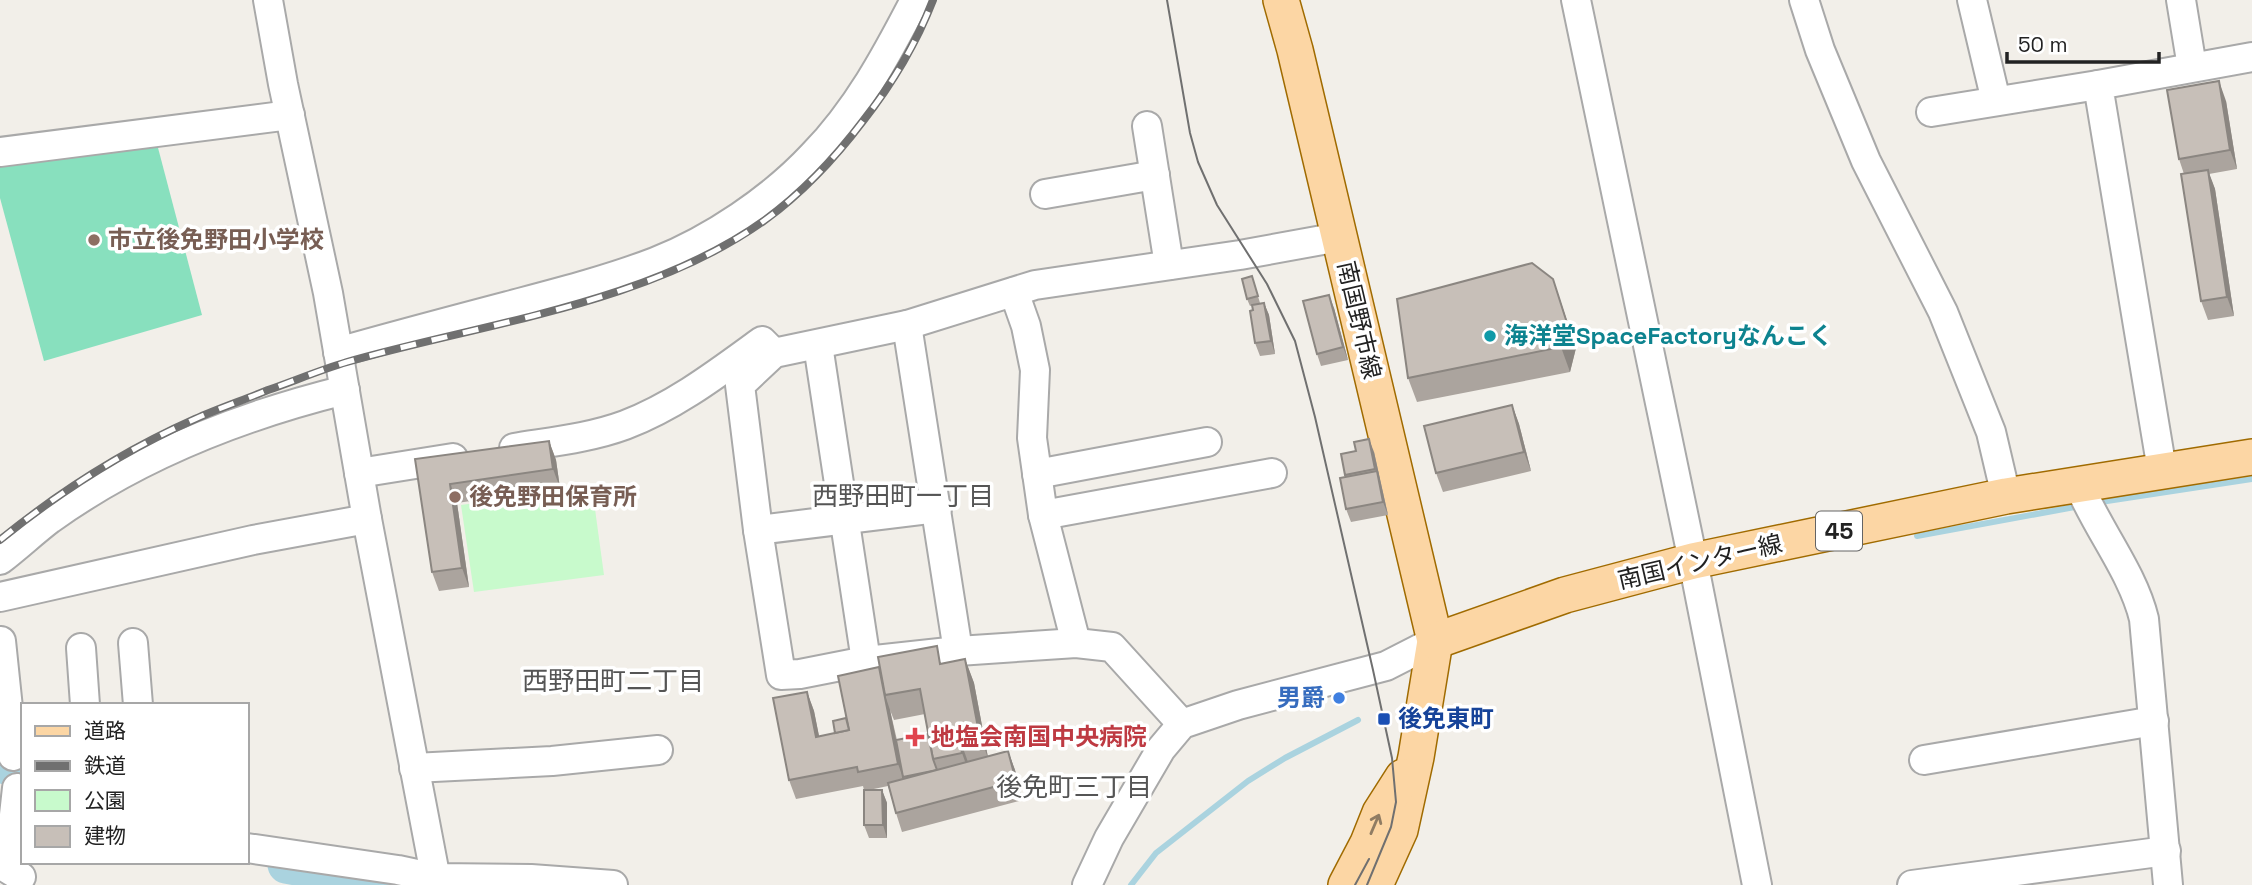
<svg xmlns="http://www.w3.org/2000/svg" width="2252" height="885" viewBox="0 0 2252 885" font-family="'Space Grotesk','Noto Sans JP',sans-serif">
<style>
.park{fill:#c8facc}
.pitch{fill:#88e0be}
.lines{fill:none;stroke-linecap:round;stroke-linejoin:round}
.stream{stroke:#aad3df;stroke-width:6}
.river{stroke:#aad3df;stroke-width:37}
.minor-casing{stroke:#a9a9a9;stroke-width:32}
.major-casing{stroke:#a06b00;stroke-width:38}
.minor{stroke:#fff;stroke-width:28}
.major{stroke:#fcd6a4;stroke-width:35}
.tram{stroke:#707070;stroke-width:2}
.rail-casing{stroke:#707070;stroke-width:8}
.rail{stroke:#fff;stroke-width:5;stroke-dasharray:16;stroke-linecap:butt}
.wall{fill:#aba49e;fill-rule:evenodd}
.shaded-wall{fill:#8b8681}
.building{fill:#c7bfb8;stroke:#8b8681;stroke-width:2}
.oneway{stroke:#8f7c63}
.education-dot{fill:#8d6e63;stroke:#fff;stroke-width:2.5}
.culture-dot{fill:#0f9aa8;stroke:#fff;stroke-width:2.5}
.shop-dot{fill:#3f7fe0;stroke:#fff;stroke-width:2.5}
.transit-dot{fill:#1a4fb4;stroke:#fff;stroke-width:2.5}
.health-dot{fill:#e0444e;stroke:#fff;stroke-width:2.5}
.labels{text-anchor:middle;stroke-width:7;stroke-linejoin:round;paint-order:stroke}
.shield{fill:#fff;stroke:#646464;stroke-width:2}
.shield-label{font-size:23px;font-weight:bold;fill:#222}
.education-label{font-size:24px;font-weight:bold;fill:#785e54;stroke:#fff;text-anchor:start}
.street-label{font-size:24px;fill:#222;stroke:#fff}
.culture-label{font-size:24px;font-weight:bold;fill:#0d838f;stroke:#fff;text-anchor:start}
.shop-label{font-size:24px;font-weight:bold;fill:#366cbe;stroke:#fff;text-anchor:end}
.transit-label{font-size:24px;font-weight:bold;fill:#164399;stroke:#fff;text-anchor:start}
.health-label{font-size:24px;font-weight:bold;fill:#be3a42;stroke:#fff;text-anchor:start}
.neighbourhood-label{font-size:26px;fill:#555;stroke:#fff}
</style>
<rect width="100%" height="100%" fill="#f2efe9"/>
<polygon class="park" points="592,487 604,575 474,592 461,505"/>
<polygon class="pitch" points="157,144 202,315 44,361 0,198 0,166"/>
<g class="lines">
<g class="stream">
<polyline points="2094,503 2252,479"/>
<polyline points="1917,536 2080,506"/>
<polyline points="1131,885 1156,853 1248,781 1285,758 1358,720"/>
</g>
<g class="river">
<polyline points="0,764 23,772"/>
<polyline points="286,865 387,885"/>
</g>
<g class="minor-casing">
<g id="minor">
<polyline points="268,0 283,84 328,293 367,519 437,885"/>
<polyline points="1576,0 1693,561 1757,885"/>
<polyline points="1804,0 1820,50 1866,161 1943,312 1991,432 2006,496"/>
<polyline points="1972,0 1996,101"/>
<polyline points="2181,0 2192,67"/>
<polyline points="1931,112 2098,85"/>
<polyline points="1147,126 1169,265"/>
<polyline points="0,152 290,115"/>
<polyline points="1045,194 1155,175"/>
<polyline points="1014,292 1026,326 1035,370 1032,438 1043,515 1076,643"/>
<polyline points="907,325 958,651"/>
<polyline points="818,345 866,661"/>
<path d="M 338,352 C 394,336 451,321 508,306 C 557,293 608,280 655,262 C 711,240 772,199 813,155 C 857,110 886,56 915,0"/>
<path d="M 514,448 C 550,442 590,438 625,425 C 675,406 718,373 762,341 L 772,351"/>
<polyline points="2162,470 2098,85 2252,57"/>
<polyline points="359,473 453,458"/>
<polyline points="1037,474 1207,442"/>
<path d="M 2079,485 C 2098,530 2133,573 2144,619 L 2168,885"/>
<polyline points="1043,515 1272,473"/>
<polyline points="758,530 937,508"/>
<path d="M 0,560 C 17,547 33,532 50,519 C 138,456 240,416 345,390"/>
<polyline points="0,597 253,540 367,519"/>
<polyline points="1,641 13,756"/>
<polyline points="133,643 138,705"/>
<polyline points="81,648 85,705"/>
<polyline points="1182,724 1112,647 1076,643 958,651 866,661 800,674 781,675 758,530 740,385 774,353 907,325 1035,285 1240,255 1339,237"/>
<polyline points="1924,760 2154,721"/>
<polyline points="414,768 552,761 658,750"/>
<polyline points="247,848 398,870 435,878 531,879 613,885"/>
<polyline points="21,877 8,869 17,788 23,789"/>
<polyline points="1087,885 1109,838 1161,749 1182,724 1238,705 1386,666 1435,641"/>
<polyline points="1912,885 2166,851"/>
</g>
</g>
<g class="major-casing">
<g id="major">
<polyline points="1281,0 1295,50 1435,641 1416,757 1400,830 1375,885"/>
<polyline points="1435,641 1565,595 1693,561 2006,496 2252,457"/>
<polyline points="1346,885 1368,843 1380,813 1403,777"/>
</g>
</g>
<use href="#minor" class="minor"/>
<use href="#major" class="major"/>
<g class="tram">
<polyline points="1167,0 1190,133 1198,162 1217,205 1267,284 1295,341 1315,417 1373,670 1392,758 1396,802 1391,827 1367,885"/>
<polyline points="1355,885 1369,859"/>
</g>
<g class="rail-casing">
<path id="rail" d="M 0,540 C 59,492 125,450 195,419 C 219,408 244,400 268,390 C 294,381 320,370 347,362 C 483,323 648,304 765,220 C 802,193 835,158 863,121 C 892,84 916,44 933,0"/>
</g>
<use href="#rail" class="rail"/>
</g>
<g class="wall">
<polygon points="2226,101 2237,169 2209,174 2215,189 2234,316 2208,320 2201,301 2184,174 2179,159"/>
<polygon points="1252,276 1260,303 1264,303 1269,315 1275,354 1260,356 1255,343 1253,305 1250,306 1247,299"/>
<polygon points="1553,279 1576,348 1570,372 1417,402 1408,378"/>
<polygon points="1334,308 1348,360 1321,366 1317,354"/>
<polygon points="1512,405 1519,424 1531,471 1443,492 1436,473"/>
<polygon points="549,441 556,460 560,488 457,503 469,587 439,591 432,572 415,459"/>
<polygon points="1374,452 1388,515 1351,522 1346,509 1346,477 1341,454"/>
<path d="M 965,659 L 974,683 L 988,757 L 1008,751 L 1015,770 L 1023,800 L 902,832 L 896,813 L 888,786 L 869,790 L 882,790 L 887,803 L 887,838 L 869,838 L 864,825 L 864,790 L 863,786 L 796,799 L 789,780 L 807,692 L 814,711 L 819,736 L 835,733 L 846,718 L 838,676 L 943,663 ZM 890,710 L 894,720 L 925,714 L 928,734 L 897,740 Z"/>
</g>
<g class="shaded-wall">
<polygon points="2219,81 2226,101 2237,169 2230,150"/>
<polygon points="2208,170 2215,189 2234,316 2227,297"/>
<polygon points="1553,279 1576,348 1570,372 1561,347"/>
<polygon points="1329,295 1334,308 1348,360 1343,347"/>
<polygon points="1264,303 1269,315 1275,354 1271,341"/>
<polygon points="1512,405 1519,424 1531,471 1524,452"/>
<polygon points="1369,439 1374,452 1388,515 1383,502"/>
<polygon points="549,441 556,460 560,488 553,469"/>
<polygon points="450,484 457,503 469,587 462,568"/>
<polygon points="965,659 974,683 988,758 979,733"/>
<polygon points="879,667 885,695 890,710 905,783 898,764"/>
<polygon points="807,692 814,711 823,756 816,737"/>
<polygon points="959,737 968,762 971,778 962,753"/>
<polygon points="1008,751 1015,770 1023,800 1016,781"/>
<polygon points="882,790 887,803 887,838 883,825"/>
</g>
<g class="building">
<polygon points="2219,81 2230,150 2179,159 2167,90"/>
<polygon points="2208,170 2227,297 2201,301 2181,174"/>
<polygon points="1532,263 1553,279 1567,323 1561,347 1408,378 1397,299"/>
<polygon points="1252,276 1258,296 1247,299 1242,279"/>
<polygon points="1329,295 1343,347 1317,354 1303,301"/>
<polygon points="1264,303 1271,341 1255,343 1250,311 1253,310 1252,305"/>
<polygon points="1512,405 1524,452 1436,473 1424,426"/>
<polygon points="1369,439 1375,469 1345,475 1341,454 1356,451 1354,442"/>
<polygon points="549,441 553,469 450,484 462,568 432,572 415,459"/>
<polygon points="1377,471 1383,502 1346,509 1340,478"/>
<polygon points="937,646 940,664 965,659 979,733 959,737 962,753 933,759 920,689 885,695 878,657"/>
<polygon points="879,667 898,764 858,772 857,767 789,780 773,698 807,692 816,737 849,730 838,676"/>
<polygon points="846,718 849,730 835,733 833,721"/>
<polygon points="928,734 933,759 937,770 903,777 896,740"/>
<polygon points="1008,751 1016,781 896,813 888,783"/>
<polygon points="864,790 882,790 883,825 864,825"/>
</g>
<defs><path id="oneway-shaft" d="M-6 0H5M1.5-3L5.5 0L1.5 3" fill="none" stroke-width="1.6" stroke-linecap="round" stroke-linejoin="round" transform="scale(1.75)"/></defs>
<use class="oneway" href="#oneway-shaft" transform="translate(1375 824) rotate(-67)"/>
<g class="education-dot">
<circle cx="94" cy="240" r="7"/>
<circle cx="455" cy="497" r="7"/>
</g>
<circle class="culture-dot" cx="1490" cy="336" r="7"/>
<circle class="shop-dot" cx="1339" cy="698" r="7"/>
<rect class="transit-dot" x="1377" y="712" width="14" height="14" rx="3.5"/>
<path class="health-dot" d="M911.5 726.5h7v7h7v7h-7v7h-7v-7h-7v-7h7z"/>
<g class="labels">
<rect class="shield" x="1816" y="511.5" width="46" height="39" rx="5"/>
<g class="shield-label">
<text x="1839" y="539">45</text>
</g>
<g class="education-label">
<text x="108" y="248">市立後免野田小学校</text>
<text x="469" y="505">後免野田保育所</text>
</g>
<g class="street-label">
<text transform="translate(1359 320) rotate(77)" y="8">南国野市線</text>
<text transform="translate(1700 562) rotate(-13)" y="8">南国インター線</text>
</g>
<g class="culture-label">
<text x="1504" y="344">海洋堂SpaceFactoryなんこく</text>
</g>
<g class="shop-label">
<text x="1325" y="706">男爵</text>
</g>
<g class="transit-label">
<text x="1398" y="727">後免東町</text>
</g>
<g class="health-label">
<text x="931" y="745">地塩会南国中央病院</text>
</g>
<g class="neighbourhood-label">
<text x="903" y="505">西野田町一丁目</text>
<text x="613" y="690">西野田町二丁目</text>
<text x="1074" y="796">後免町三丁目</text>
</g>
</g>
<rect x="21" y="703" width="228" height="161" fill="#ffffff" stroke="#a7a7a7" stroke-width="2"/>
<rect x="35" y="726" width="35" height="10" fill="#fcd6a4" stroke="#a7a7a7" stroke-width="2"/>
<text x="84" y="738" font-size="21" fill="#222222">道路</text>
<rect x="35" y="761" width="35" height="10" fill="#707070" stroke="#a7a7a7" stroke-width="2"/>
<text x="84" y="773" font-size="21" fill="#222222">鉄道</text>
<rect x="35" y="790" width="35" height="21" fill="#c8facc" stroke="#a7a7a7" stroke-width="2"/>
<text x="84" y="808" font-size="21" fill="#222222">公園</text>
<rect x="35" y="826" width="35" height="21" fill="#c7bfb8" stroke="#a7a7a7" stroke-width="2"/>
<text x="84" y="843" font-size="21" fill="#222222">建物</text>
<path d="M2007 52v10h152v-10" fill="none" stroke="#222222" stroke-width="3.5"/>
<text x="2018" y="52" font-size="21" fill="#222222" stroke="#ffffff" stroke-width="5" paint-order="stroke">50 m</text>
</svg>
